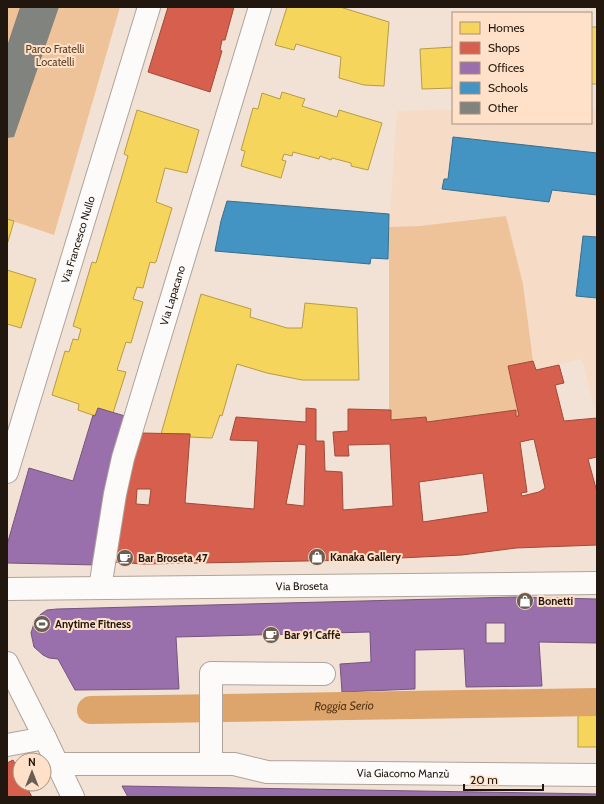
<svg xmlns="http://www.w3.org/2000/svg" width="604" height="804" viewBox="0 0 604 804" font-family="Cabin,sans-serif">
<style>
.built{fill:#f6dcc6}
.green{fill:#efc39a}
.homes{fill:#f6d55c;stroke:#b69c45}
.shops{fill:#d6604d;stroke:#a04a3a;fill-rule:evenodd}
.offices{fill:#9970ab;stroke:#75557c;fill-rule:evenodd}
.schools{fill:#4393c3;stroke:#396e8d}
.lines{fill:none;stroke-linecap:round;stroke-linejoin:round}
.canal{stroke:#dda46c;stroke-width:28}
.building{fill:#81837e}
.minor-casing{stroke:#afa39a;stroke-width:24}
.tertiary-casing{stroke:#afa39a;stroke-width:24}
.minor{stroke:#fdfbf9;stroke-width:22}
.tertiary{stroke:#fdfbf9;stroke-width:22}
.labels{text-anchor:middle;stroke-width:4;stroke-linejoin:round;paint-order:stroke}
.park-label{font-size:11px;fill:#5e3e20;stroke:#fee1c8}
.street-label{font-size:11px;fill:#21170e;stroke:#fee1c8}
.poi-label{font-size:11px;font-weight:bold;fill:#21170e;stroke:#fee1c8;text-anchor:start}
.water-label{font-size:12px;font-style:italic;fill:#573819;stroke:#fee1c8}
</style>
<rect width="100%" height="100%" fill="#f1e2d5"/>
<polygon class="built" points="453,109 453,123 591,123 591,109 597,109 597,418 582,359 536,370 533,361 523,284 506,216 419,226 389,227 397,111"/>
<g class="green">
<polygon points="7,7 120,7 54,235 7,219"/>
<polygon points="506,216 523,284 533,361 508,366 519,416 516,416 516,410 427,422 426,417 391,420 391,410 389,410 389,227 419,226"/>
</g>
<g class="homes">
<polygon points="287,7 340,7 389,22 384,86 364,85 339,78 341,57 296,44 294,50 275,45"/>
<rect x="591" y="27" width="6" height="57"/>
<polygon points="453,47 453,88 422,89 420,49"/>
<polygon points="282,92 305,99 302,106 337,117 339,110 382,123 368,170 351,166 351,163 332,158 331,160 320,156 319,159 293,152 292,156 284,154 282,160 286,161 281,178 241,166 245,151 241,150 253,108 258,109 262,93 280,99"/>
<polygon points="137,110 199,130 187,173 165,168 156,202 172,208 156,262 155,263 150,262 143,288 137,287 133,299 143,302 131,343 126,342 117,370 126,372 113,413 98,408 95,416 78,410 79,404 52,395 65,351 69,352 73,339 78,340 81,329 73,326 92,262 96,263 128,156 124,154"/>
<polygon points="7,219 14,221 7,245"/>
<polygon points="7,270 36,279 21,328 7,324"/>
<polygon points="201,294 251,309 250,317 287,328 302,328 305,303 357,308 359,380 302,380 267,373 237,364 222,416 220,415 212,438 190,437 190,434 161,434"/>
<rect x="578" y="710" width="19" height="37"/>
</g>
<g class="shops">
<polygon points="168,7 234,7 225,40 222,40 220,50 222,51 210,92 148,72"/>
<path d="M 533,361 L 536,370 L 559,365 L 564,383 L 555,385 L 564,421 L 597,418 L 597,457 L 588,459 L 597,492 L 597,545 L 516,548 L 462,555 L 359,560 L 144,564 L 113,562 L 119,508 L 141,433 L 190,434 L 185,503 L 254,509 L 258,441 L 230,440 L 236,417 L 306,422 L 306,408 L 316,409 L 316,441 L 324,441 L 325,471 L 342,472 L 343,510 L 393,506 L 390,444 L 348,445 L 349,456 L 335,456 L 333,432 L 348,431 L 348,409 L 391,410 L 391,420 L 426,417 L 427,422 L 516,410 L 516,416 L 519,416 L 508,366 ZM 534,439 L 545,488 L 539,492 L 522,496 L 521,493 L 527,492 L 520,442 ZM 298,444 L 306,445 L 304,506 L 286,504 ZM 483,473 L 488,512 L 423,522 L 419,482 ZM 137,489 L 151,489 L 149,505 L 136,504 Z"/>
<polygon points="13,760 20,773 20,784 25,784 32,797 7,797 7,763"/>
</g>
<g class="offices">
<polygon points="98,408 125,416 98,565 7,563 7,545 29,468 73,481 93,415 95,416"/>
<path d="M 515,597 L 597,599 L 597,643 L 539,642 L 542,686 L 466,687 L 464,649 L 415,650 L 415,689 L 342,692 L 340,664 L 371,662 L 370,632 L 176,637 L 179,689 L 75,690 L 58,659 L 49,658 L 43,655 L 34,647 L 31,633 L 35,620 L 41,614 L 47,610 L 57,609 ZM 486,623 L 505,623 L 505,643 L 486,643 Z"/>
<polygon points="122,786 597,794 597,797 128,797"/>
</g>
<g class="schools">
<polygon points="453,137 597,153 597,195 552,190 549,202 442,189 444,179 448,179"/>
<polygon points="227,201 389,214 388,259 371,258 370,264 215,251 221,221"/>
<polygon points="583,236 597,237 597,298 576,296"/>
</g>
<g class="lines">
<path class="canal" id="s1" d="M 91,710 L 597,702"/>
</g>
<polygon class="building" points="20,7 59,7 14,137 7,138 7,46"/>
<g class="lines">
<g class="minor-casing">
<g id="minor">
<path id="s2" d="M 100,588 L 115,494 L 123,458 L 260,7"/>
<path id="s3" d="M 7,589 L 597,583"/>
<polyline points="7,745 45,738"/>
<path id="s4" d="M 57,764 L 234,764 L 267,772 L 597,775"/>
<polyline points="211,764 211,673 324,674"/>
</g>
</g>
<g class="tertiary-casing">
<g id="tertiary">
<path id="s5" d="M 7,472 L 149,7"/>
<polyline points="7,663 45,738 73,797"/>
</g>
</g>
<use href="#minor" class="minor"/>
<use href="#tertiary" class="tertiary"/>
</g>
<defs>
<g id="shop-disc" transform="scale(0.9)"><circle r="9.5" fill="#6a5e54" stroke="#fee1c8"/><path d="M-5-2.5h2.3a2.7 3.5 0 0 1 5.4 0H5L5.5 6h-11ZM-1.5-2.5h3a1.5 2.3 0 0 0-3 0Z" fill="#fff"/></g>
<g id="cafe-disc" transform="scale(0.9)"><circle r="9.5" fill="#6a5e54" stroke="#fee1c8"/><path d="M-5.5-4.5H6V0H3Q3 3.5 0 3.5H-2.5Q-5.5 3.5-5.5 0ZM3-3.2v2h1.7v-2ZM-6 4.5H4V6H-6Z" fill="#fff"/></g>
<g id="stadium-disc" transform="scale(0.9)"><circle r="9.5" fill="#6a5e54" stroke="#fee1c8"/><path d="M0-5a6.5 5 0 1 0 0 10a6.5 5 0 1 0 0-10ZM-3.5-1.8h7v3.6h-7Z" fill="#fff"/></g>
</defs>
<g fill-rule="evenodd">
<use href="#shop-disc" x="317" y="557"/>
<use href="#cafe-disc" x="125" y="558"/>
<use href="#shop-disc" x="525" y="601"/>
<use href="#stadium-disc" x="42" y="624"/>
<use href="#cafe-disc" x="271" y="635"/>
</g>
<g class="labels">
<g class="park-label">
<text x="55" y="53">Parco Fratelli<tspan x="55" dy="13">Locatelli</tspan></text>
</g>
<g class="street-label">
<text dy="4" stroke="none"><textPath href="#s5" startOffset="243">Via Francesco Nullo</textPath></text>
<text dy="4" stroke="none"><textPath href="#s2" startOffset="302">Via Lapacano</textPath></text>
<text dy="4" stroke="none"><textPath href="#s3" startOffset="295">Via Broseta</textPath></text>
<text dy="4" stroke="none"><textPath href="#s4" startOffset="347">Via Giacomo Manzù</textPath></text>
</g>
<g class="poi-label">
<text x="330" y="561">Kanaka Gallery</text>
<text x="138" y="562">Bar Broseta 47</text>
<text x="538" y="605">Bonetti</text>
<text x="55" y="628">Anytime Fitness</text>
<text x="284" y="639">Bar 91 Caffè</text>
</g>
<g class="water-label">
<text dy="4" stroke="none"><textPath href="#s1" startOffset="253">Roggia Serio</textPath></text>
</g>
</g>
<rect width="604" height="804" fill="none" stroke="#21170e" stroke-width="16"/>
<rect x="452" y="12" width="140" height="112" fill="#fee1c8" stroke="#a6907e"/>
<rect x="460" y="22" width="20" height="12" fill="#f6d55c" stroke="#a6907e"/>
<text x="488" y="32" font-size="12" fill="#21170e">Homes</text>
<rect x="460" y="42" width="20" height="12" fill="#d6604d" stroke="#a6907e"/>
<text x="488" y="52" font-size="12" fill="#21170e">Shops</text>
<rect x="460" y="62" width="20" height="12" fill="#9970ab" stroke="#a6907e"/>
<text x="488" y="72" font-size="12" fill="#21170e">Offices</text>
<rect x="460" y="82" width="20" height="12" fill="#4393c3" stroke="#a6907e"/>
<text x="488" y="92" font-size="12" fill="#21170e">Schools</text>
<rect x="460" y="102" width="20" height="12" fill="#81837e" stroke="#a6907e"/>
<text x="488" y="112" font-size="12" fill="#21170e">Other</text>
<g transform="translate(32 772)"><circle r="19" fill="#fee1c8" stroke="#a6907e"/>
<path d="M0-3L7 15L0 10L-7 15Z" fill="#6a5e54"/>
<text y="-6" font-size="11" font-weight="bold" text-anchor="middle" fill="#21170e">N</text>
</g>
<path d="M464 784v6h79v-6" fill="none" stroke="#21170e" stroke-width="2"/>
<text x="470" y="784" font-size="12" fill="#21170e" stroke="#fee1c8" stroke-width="3" paint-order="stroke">20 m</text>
</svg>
